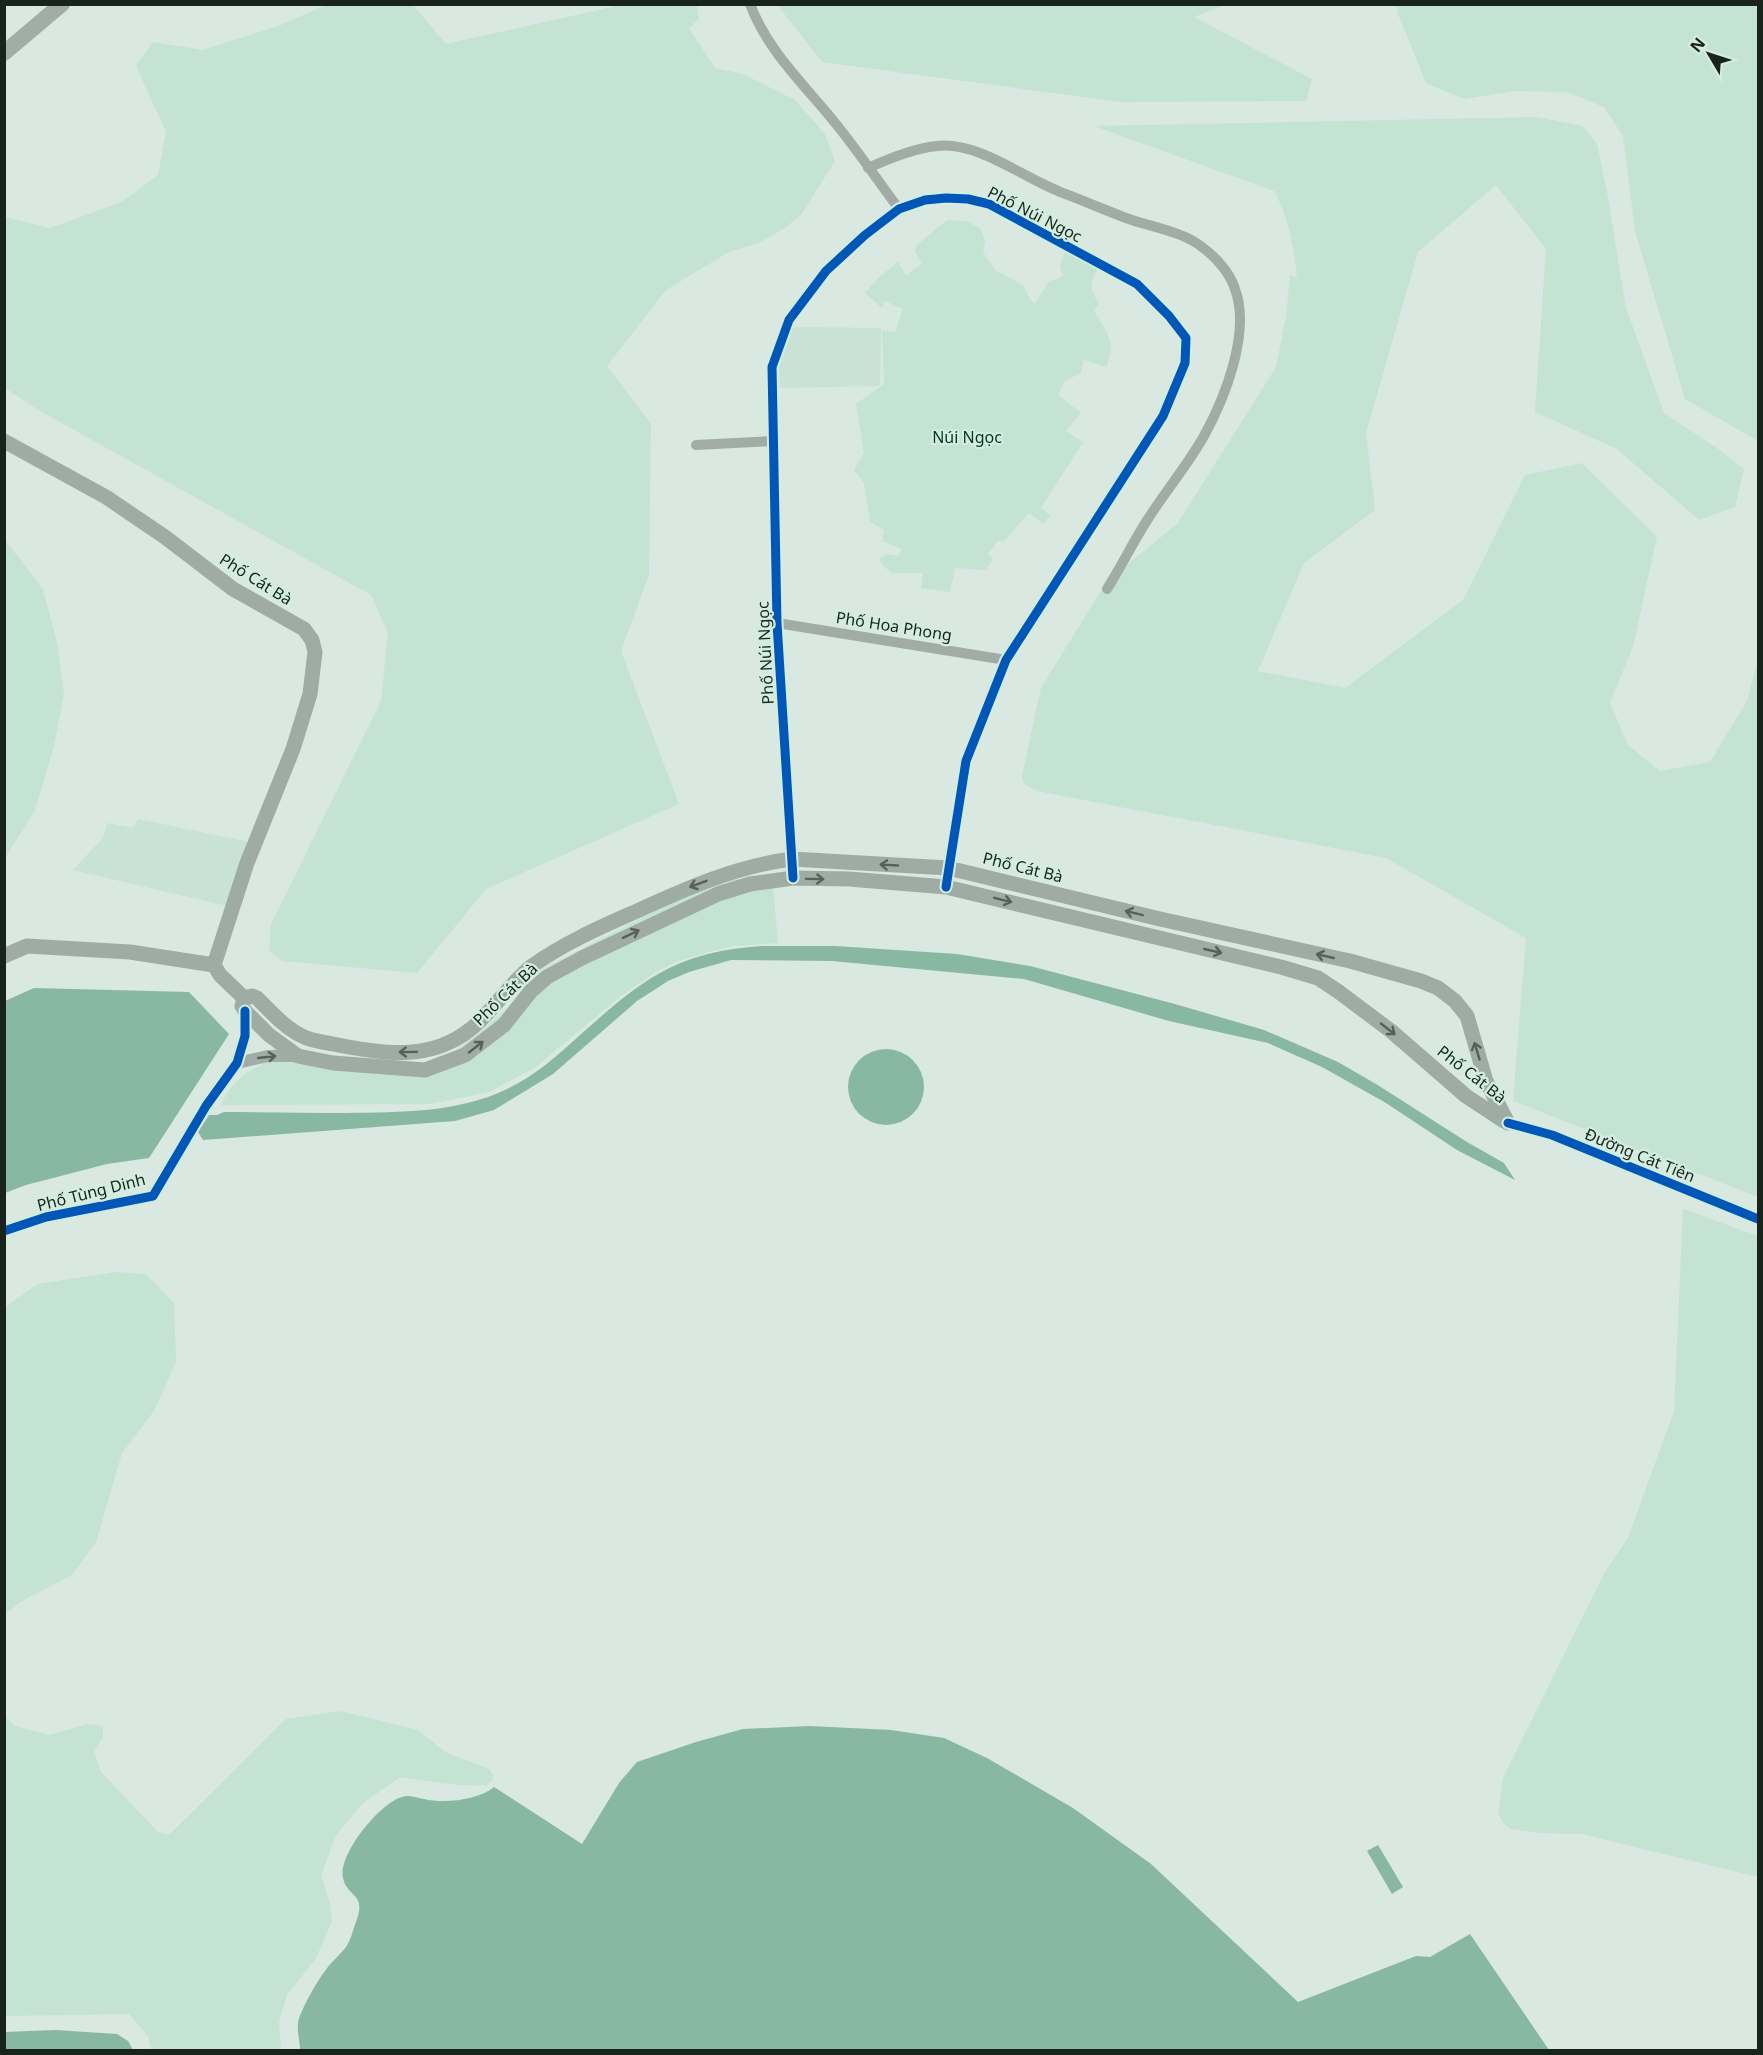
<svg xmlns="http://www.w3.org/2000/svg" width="1763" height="2055" viewBox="0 0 1763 2055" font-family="'Noto Sans',sans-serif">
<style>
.built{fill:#c8e2d5}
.green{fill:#c4e3d3}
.water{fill:#88b8a2}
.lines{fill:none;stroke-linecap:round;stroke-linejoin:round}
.minor{stroke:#a2aca6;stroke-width:10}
.tertiary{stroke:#a2aca6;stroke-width:12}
.secondary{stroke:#9eaca4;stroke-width:15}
.primary{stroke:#a1aea8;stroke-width:16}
.cycleway-casing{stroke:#d3eee0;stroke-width:13}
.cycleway{stroke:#0057b8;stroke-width:9}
.oneway{stroke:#55615a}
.oneway2{stroke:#57615b}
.labels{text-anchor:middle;stroke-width:4.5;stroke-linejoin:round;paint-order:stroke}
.street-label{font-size:16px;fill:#19231e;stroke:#d3eee0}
.park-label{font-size:16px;fill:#003825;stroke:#d3eee0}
</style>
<rect width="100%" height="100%" fill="#d9e8e0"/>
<g class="built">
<polygon points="792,327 881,328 880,386 780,388 779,367"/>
<polygon points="138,819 249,842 227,906 73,870 103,838 107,823 134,828"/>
</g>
<g class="green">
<polygon points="782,4 1224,5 1194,17 1312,79 1306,101 1120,102 822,62 779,7"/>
<polygon points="326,5 413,5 446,44 621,5 697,5 699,19 689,28 715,68 743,74 795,100 825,134 835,161 801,215 782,230 758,243 729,252 666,290 607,366 651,424 649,575 621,651 679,804 486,889 417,973 282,961 269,951 271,924 381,701 388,633 371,595 40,411 5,388 5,217 50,228 122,202 158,175 166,132 136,66 153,42 203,50 281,25"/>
<polygon points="1397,5 1758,5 1758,441 1685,399 1635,231 1623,136 1604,107 1567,92 1515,91 1464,99 1426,83 1398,14"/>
<path d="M 1536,117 L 1583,126 L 1597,144 L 1606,186 L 1626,308 L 1664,413 L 1717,448 L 1744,469 L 1735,507 L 1699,520 L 1617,449 L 1535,412 L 1546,249 L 1496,185 L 1418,252 L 1366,433 L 1375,510 L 1304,563 L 1258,671 L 1345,688 L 1463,600 L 1525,475 L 1582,463 L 1657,537 L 1633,646 L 1610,703 L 1628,745 L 1660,771 L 1710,762 L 1747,701 L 1758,659 L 1758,1197 L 1513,1101 L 1526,938 L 1386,858 L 1037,791 L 1024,784 L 1022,776 L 1041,688 L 1099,594 L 1117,573 L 1178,523 L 1276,367 L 1286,317 L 1290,275 L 1297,278 C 1294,248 1289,217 1274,191 L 1094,126 Z"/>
<path d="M 947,220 L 966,221 L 980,228 L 985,241 L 983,252 L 995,270 L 1023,285 L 1031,301 L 1035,303 L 1049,282 L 1063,276 L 1060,266 L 1065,252 L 1074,254 L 1099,267 C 1089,284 1089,287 1099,304 L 1094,310 C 1105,331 1118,342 1106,367 L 1084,360 L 1081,373 L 1065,381 L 1058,395 L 1081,413 L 1066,431 L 1083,442 L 1041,508 L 1050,516 L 1044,524 L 1029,513 L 1004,541 L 998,541 L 988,554 L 993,559 L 986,570 L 955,568 L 950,592 L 921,588 L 923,573 L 892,573 L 882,565 L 880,559 L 886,554 L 898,556 L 902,549 L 882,541 L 884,530 L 870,522 L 864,483 L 854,470 L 864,453 L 856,404 L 884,384 L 882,330 L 895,332 L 903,309 L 885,301 L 882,308 L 865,293 L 879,277 L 898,262 L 906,275 L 922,264 L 915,251 L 918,244 Z"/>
<polygon points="5,540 43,589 57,643 64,693 54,746 35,810 5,858"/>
<path d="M 772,875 L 778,943 L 733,946 L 705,953 L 678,961 L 656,972 L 622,995 L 536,1067 L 489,1092 L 431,1104 L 221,1105 C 231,1082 245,1072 267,1062 L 274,1048 L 439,1072 L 457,1049 L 477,1035 L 507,1008 L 526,984 L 544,968 L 657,910 L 698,892 L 730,880 Z"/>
<polygon points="1683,1209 1758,1236 1758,1877 1582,1834 1542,1833 1511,1829 1503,1823 1498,1813 1503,1778 1605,1572 1628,1538 1674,1411"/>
<polygon points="115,1272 146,1274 174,1303 176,1362 154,1411 122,1453 96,1542 72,1575 22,1601 5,1614 5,1307 38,1284"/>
<path d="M 340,1711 L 418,1730 L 445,1752 L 489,1769 L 493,1775 L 492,1781 L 487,1785 C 458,1787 429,1781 400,1777 L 363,1803 L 336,1835 L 321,1875 L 330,1904 L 332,1921 L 316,1958 L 287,1995 L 279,2022 L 281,2050 L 151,2050 L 148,2036 L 129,2014 L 5,2016 L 5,1717 L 15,1726 L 50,1735 L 88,1724 L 103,1726 L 103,1737 L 94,1751 L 101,1772 L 158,1832 L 169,1835 L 286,1719 Z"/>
</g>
<g class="water">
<path d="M 762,946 L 835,946 L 957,954 L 1030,966 L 1175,1004 L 1264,1030 L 1338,1062 L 1376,1084 L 1467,1142 L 1504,1163 L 1515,1180 L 1457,1150 L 1386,1103 L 1322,1067 L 1268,1043 L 1169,1021 L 1024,979 L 832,961 L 731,960 L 689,972 L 668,981 L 637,1001 L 553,1074 L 494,1110 L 455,1121 L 203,1140 L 198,1132 L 209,1115 L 217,1115 L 224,1112 C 265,1112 306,1113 346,1113 C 401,1112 457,1113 507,1089 C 535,1076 557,1056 580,1035 C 642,980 675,952 762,946 Z"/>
<polygon points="34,988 189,992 229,1034 149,1158 107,1164 26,1185 5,1193 5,1001"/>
<circle cx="886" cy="1087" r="38"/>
<path d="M 810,1726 L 891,1730 L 944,1738 L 987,1758 L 1073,1808 L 1151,1864 L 1298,2002 L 1416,1956 L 1430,1957 L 1470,1934 L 1549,2050 L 300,2050 C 300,2042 297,2032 298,2023 C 300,2011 317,1981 325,1971 C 331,1962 340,1955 346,1947 C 351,1940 353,1930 356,1922 C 367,1892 348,1899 343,1878 C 338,1854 380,1803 402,1797 C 411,1794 416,1798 424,1799 C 444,1804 479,1800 494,1787 L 582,1844 L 619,1783 L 637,1762 L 696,1742 L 743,1729 Z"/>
<polygon points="1378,1845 1403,1887 1392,1894 1367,1851"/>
<polygon points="55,2030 117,2034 128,2041 133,2050 5,2050 5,2032"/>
</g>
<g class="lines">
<g class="minor">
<path d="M 750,4 C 768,52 805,85 836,124 C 858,151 878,181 899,209"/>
<path d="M 868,168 C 888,159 915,148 937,146 C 978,141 1025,179 1063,193 C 1084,201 1105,210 1126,218 C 1150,227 1182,231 1202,247 C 1216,257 1230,273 1235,289 C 1251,332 1225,398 1204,436 C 1187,466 1164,493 1146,522 C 1132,544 1121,567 1107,589"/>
<polyline points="696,445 774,441"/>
<polyline points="777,623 1006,660"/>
<polyline points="793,878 777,623 772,367 789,320 826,271 865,235 899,209 925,200 946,198 968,199 989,204 1137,284 1169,316 1186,338 1185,363 1167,409 1006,660 966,761 948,868"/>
</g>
<g class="tertiary">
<polyline points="237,1063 268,1056 298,1056"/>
<polyline points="1508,1123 1552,1135 1758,1219"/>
<polyline points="4,1231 46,1217 153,1196 206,1106 237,1063 245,1036 245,1011"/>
</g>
<g class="secondary">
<polyline points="4,441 106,497 165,537 233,589 304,629 312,640 315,652 310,694 293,749 247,863 214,965 220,975 244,998"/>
<polyline points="4,956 27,946 130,952 214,965"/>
<path d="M 244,998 L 252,996 L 257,998 C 270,1011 285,1028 302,1036 C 311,1041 324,1042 333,1044 C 382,1054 431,1062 472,1028 C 494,1010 509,984 532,966 C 564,943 601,927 637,911 C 687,888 737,866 792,859 L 948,868 L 1160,919 L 1350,961 L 1421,981 L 1438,988 L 1455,1001 L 1467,1016 L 1486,1081 L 1508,1123"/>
<polyline points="244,998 242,1006 245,1011 269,1035 298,1056 333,1063 425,1070 465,1055 504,1025 531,991 547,977 582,958 718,894 750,884 793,878 849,879 946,887 1281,967 1318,978 1339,992 1391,1031 1466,1096 1504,1121"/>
</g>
<polyline class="primary" points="4,53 62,4"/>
<g class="cycleway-casing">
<g id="cycleway">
<polyline points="793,878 777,623 772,367 789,320 826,271 865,235 899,209 925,200 946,198 968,199 989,204 1137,284 1169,316 1186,338 1185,363 1163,416 1006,660 966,761 946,887"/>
<polyline points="1508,1123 1552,1135 1758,1219"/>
<polyline points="4,1231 46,1217 153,1196 206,1106 237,1063 245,1036 245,1011"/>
</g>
</g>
<use href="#cycleway" class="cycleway"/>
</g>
<defs><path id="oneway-shaft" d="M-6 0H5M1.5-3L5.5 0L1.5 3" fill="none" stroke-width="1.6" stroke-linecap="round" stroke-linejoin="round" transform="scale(1.5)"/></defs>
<g class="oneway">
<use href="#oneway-shaft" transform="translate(889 865) rotate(-177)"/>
<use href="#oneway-shaft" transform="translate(815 879) rotate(1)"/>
<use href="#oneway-shaft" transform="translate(698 884) rotate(159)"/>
<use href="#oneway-shaft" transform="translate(1003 900) rotate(14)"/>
<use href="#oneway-shaft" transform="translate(1134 913) rotate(-166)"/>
<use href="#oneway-shaft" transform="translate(631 934) rotate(-25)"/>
<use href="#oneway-shaft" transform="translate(1213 951) rotate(13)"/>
<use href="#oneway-shaft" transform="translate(1325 956) rotate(-167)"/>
<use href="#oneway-shaft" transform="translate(1388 1029) rotate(38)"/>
<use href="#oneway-shaft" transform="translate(476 1047) rotate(-38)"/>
<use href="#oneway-shaft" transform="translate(1477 1051) rotate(-107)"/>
<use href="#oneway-shaft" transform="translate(408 1052) rotate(179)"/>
</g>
<use class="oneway2" href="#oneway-shaft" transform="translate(267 1057) rotate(-6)"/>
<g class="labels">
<g class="street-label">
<text transform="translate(1035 214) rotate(27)" y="6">Phố Núi Ngọc</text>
<text transform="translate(256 579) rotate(32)" y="6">Phố Cát Bà</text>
<text transform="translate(894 626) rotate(9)" y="6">Phố Hoa Phong</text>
<text transform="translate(765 653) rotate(-93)" y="6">Phố Núi Ngọc</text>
<text transform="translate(1023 867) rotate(14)" y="6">Phố Cát Bà</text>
<text transform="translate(505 994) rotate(-44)" y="6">Phố Cát Bà</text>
<text transform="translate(1472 1074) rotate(38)" y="6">Phố Cát Bà</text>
<text transform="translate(1640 1155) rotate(22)" y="6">Đường Cát Tiên</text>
<text transform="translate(91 1192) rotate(-14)" y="6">Phố Tùng Dinh</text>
</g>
<g class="park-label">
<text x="967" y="443">Núi Ngọc</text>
</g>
</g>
<rect width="1763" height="2055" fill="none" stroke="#19231e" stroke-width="12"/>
<g transform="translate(1709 54) rotate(309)" stroke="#d3eee0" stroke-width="4.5" paint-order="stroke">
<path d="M0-4.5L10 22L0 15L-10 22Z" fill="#19231e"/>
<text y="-9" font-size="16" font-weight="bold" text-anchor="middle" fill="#19231e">N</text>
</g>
</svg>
